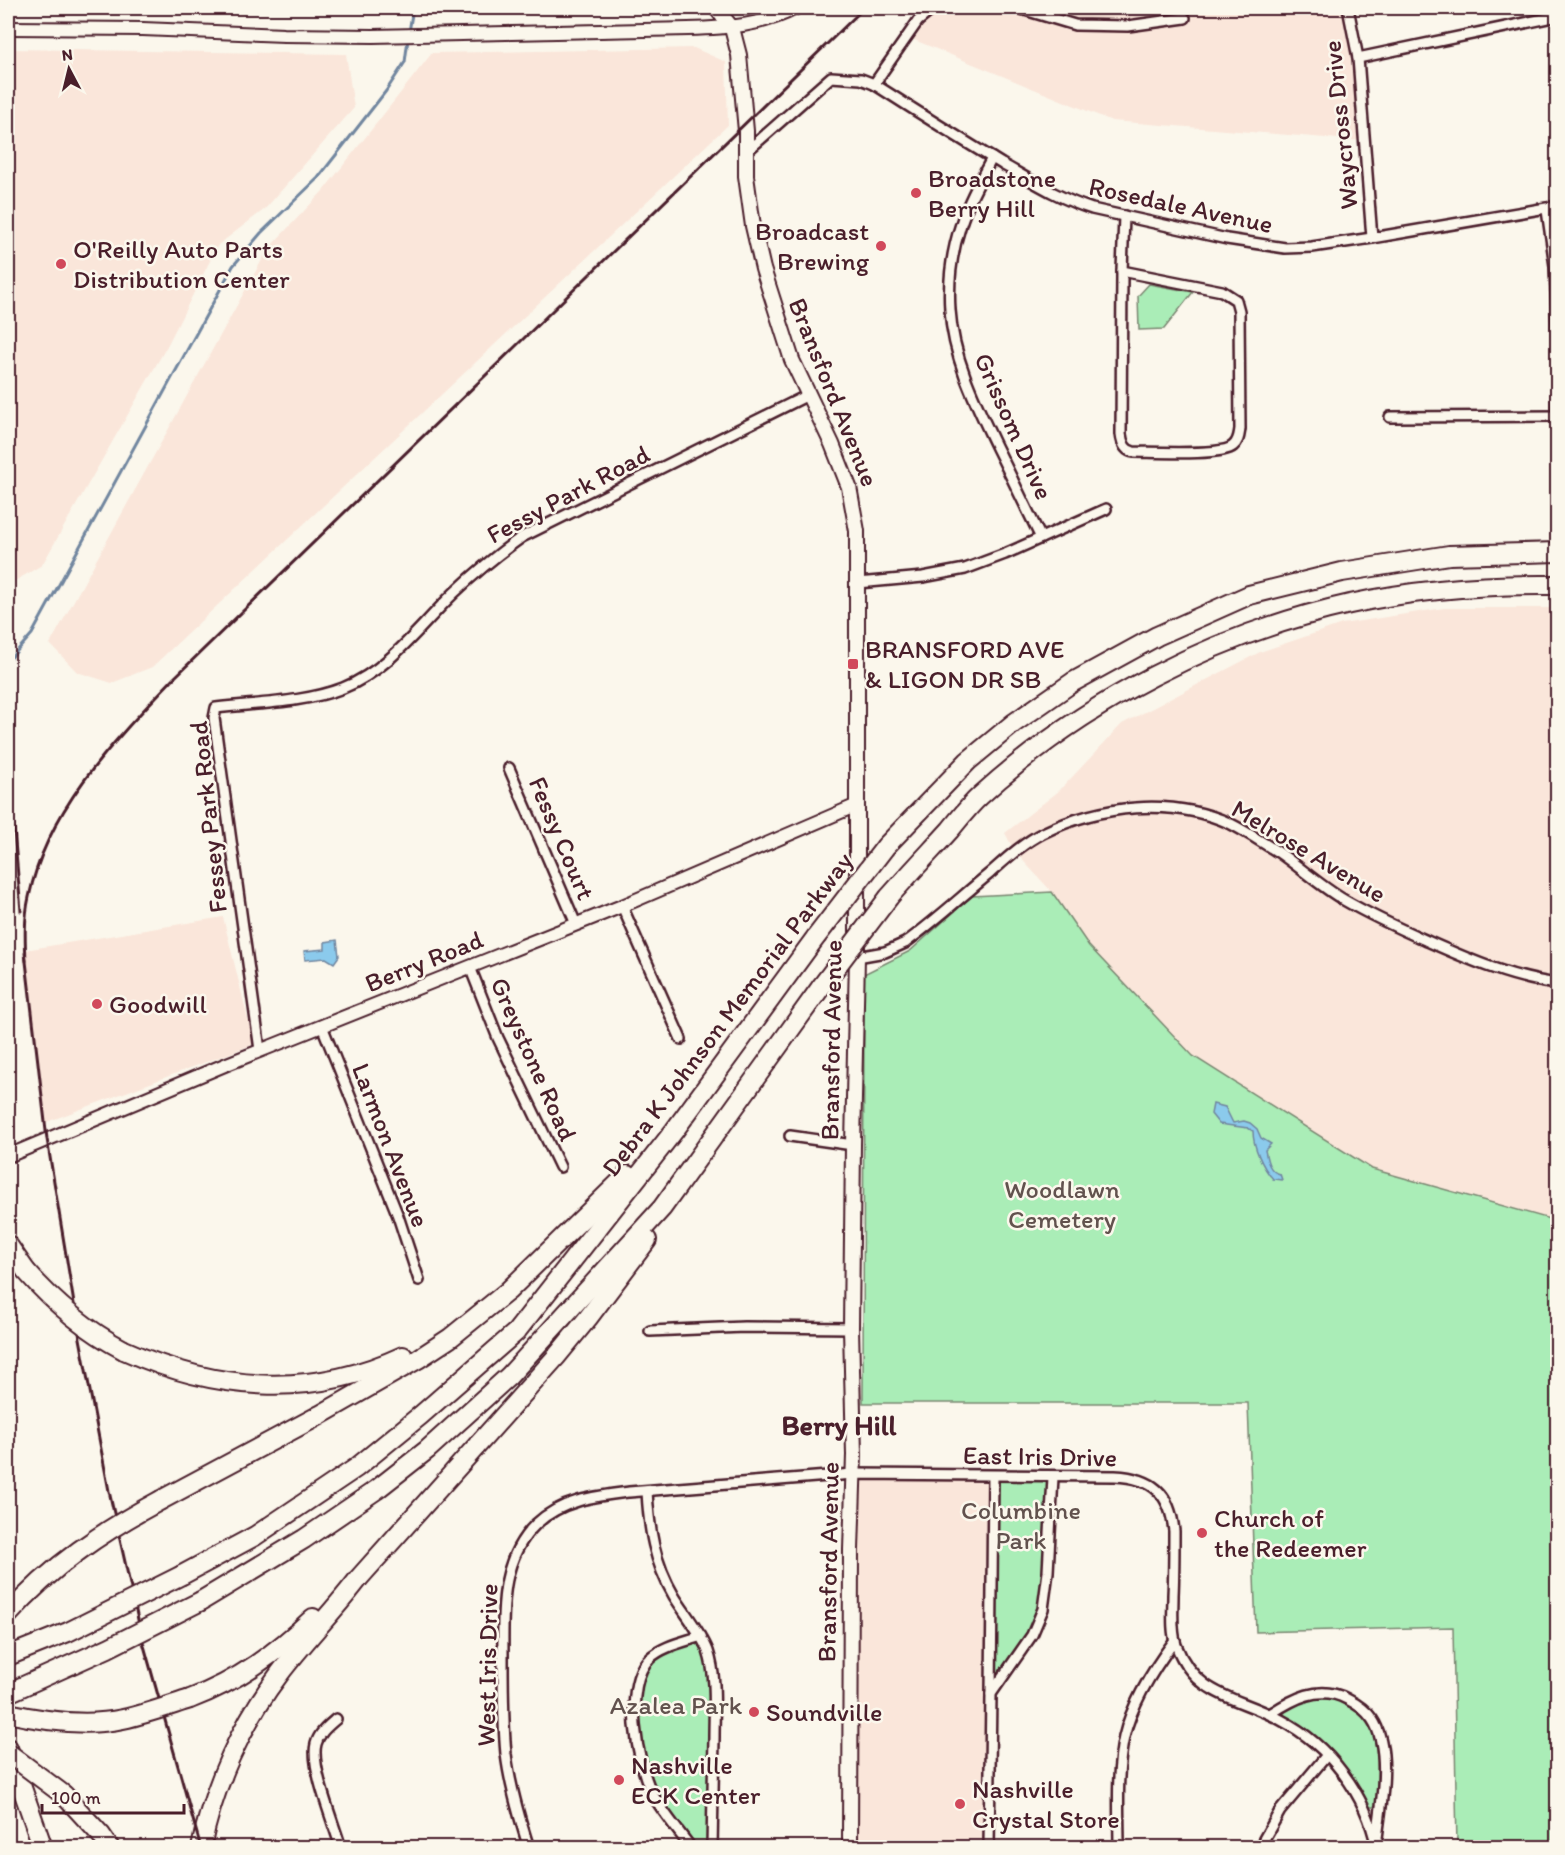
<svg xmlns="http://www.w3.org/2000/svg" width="1565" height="1855" viewBox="0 0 1565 1855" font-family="Itim,sans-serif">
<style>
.built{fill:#fae6da}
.green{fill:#aaedb7;stroke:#7a8671;stroke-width:1.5}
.water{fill:#8bcaec;stroke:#71869f;stroke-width:1.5}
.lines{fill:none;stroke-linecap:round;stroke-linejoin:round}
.stream{stroke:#71869f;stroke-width:3}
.minor-casing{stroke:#4a1f2b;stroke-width:14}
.tertiary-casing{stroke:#4a1f2b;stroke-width:16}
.secondary-casing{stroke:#4a1f2b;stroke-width:18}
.motorway-casing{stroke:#4a1f2b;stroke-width:22}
.minor{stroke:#fbf7ec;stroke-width:9}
.tertiary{stroke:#fbf7ec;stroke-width:12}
.secondary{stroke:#fbf7ec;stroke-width:14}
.motorway{stroke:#fbf7ec;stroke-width:18}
.rail{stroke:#4a1f2b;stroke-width:3}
.motorway-bridge-casing{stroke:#4a1f2b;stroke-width:22;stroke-linecap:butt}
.motorway-bridge{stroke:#fbf7ec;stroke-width:18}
.poi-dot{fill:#d1495b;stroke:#fbf7ec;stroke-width:2}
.labels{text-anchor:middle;stroke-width:5;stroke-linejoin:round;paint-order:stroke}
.street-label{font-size:26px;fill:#4a1f2b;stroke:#fbf7ec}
.poi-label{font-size:26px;fill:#4a1f2b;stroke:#fbf7ec;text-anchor:start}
.park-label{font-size:26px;fill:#62524e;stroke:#fbf7ec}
.quarter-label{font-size:28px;font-weight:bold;fill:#4a1f2b;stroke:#fbf7ec}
</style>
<rect width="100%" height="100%" fill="#fbf7ec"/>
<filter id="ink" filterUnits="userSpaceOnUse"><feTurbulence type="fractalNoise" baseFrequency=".0167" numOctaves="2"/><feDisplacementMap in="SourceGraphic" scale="12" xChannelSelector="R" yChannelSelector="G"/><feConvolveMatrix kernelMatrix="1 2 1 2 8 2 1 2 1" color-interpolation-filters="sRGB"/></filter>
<g filter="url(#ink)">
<g class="built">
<polygon points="930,8 1348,8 1364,141 1112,121 907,37"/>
<polygon points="694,48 726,62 728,125 152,667 112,683 77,672 50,644 268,249 323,191 432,53"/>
<polygon points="8,49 346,54 354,108 265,209 218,245 167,346 42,565 8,585"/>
<polygon points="1444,608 1557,608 1557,1221 1372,1169 1193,1056 1089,946 1052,892 1015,852 1005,833 1059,791 1122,724 1260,652 1342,624"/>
<polygon points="223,917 254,1044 44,1123 25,950"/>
<polygon points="853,1474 993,1476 989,1847 850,1848"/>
</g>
<g class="green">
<polygon points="1149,284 1193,292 1164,329 1139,330 1138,296"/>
<polygon points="1052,892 1089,946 1193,1056 1372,1169 1557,1221 1557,1847 1457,1847 1453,1627 1256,1632 1248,1403 863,1403 864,974 910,951 972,896"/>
<polygon points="993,1476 1053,1477 1043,1609 991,1694"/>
<polygon points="701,1636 711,1666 712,1847 691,1848 669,1818 643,1770 636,1686 652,1657"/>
<path d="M 1325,1697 C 1372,1708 1379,1734 1377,1779 C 1377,1788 1378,1799 1374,1807 L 1370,1807 L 1352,1777 L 1337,1759 L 1310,1733 L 1283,1715 C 1289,1702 1311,1698 1325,1697 Z"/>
</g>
<g class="water">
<polygon points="337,940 339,956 334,963 326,958 305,960 304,951 325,949 325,942"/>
<path d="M 1213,1104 L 1225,1107 L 1233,1123 L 1244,1121 L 1250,1123 L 1257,1129 L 1261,1138 L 1271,1144 L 1265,1150 C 1267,1160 1269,1172 1280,1174 L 1282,1180 L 1273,1179 C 1262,1167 1253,1146 1253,1131 L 1248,1128 L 1219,1124 L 1211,1114 Z"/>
</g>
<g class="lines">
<g class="stream">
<polyline points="409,32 413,8"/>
<polyline points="8,661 32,634 233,266 261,233 318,178 386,91 405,62 408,39"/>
</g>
<g class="minor-casing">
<g id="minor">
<polyline points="1018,8 1075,25 1128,26 1185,18"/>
<polyline points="1348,8 1358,58 1372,238"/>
<polyline points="1358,58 1558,16"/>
<polyline points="874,84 918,21 934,8"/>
<path d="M 746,152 L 831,77 L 861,79 L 874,84 C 916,111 959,138 1002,164 C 1032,181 1060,199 1092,209 L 1227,239 L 1285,248 L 1312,247 L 1372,238 L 1558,206"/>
<path d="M 992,158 C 981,179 968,201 961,224 C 952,251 948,281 950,310 C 953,359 976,404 997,448 C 1012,478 1026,508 1041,538"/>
<polyline points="1547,210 1555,266 1558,349"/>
<path d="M 1122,271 L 1222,291 L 1236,300 L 1239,311 L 1240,429 C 1239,435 1239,441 1233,446 C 1222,456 1152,452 1134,452 C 1125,451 1122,443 1121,434 Z"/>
<polyline points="1122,271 1124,216"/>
<polyline points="1557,416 1558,367"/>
<polyline points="1390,417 1558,416"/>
<polyline points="858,583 923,577 965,569 1005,554 1106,509"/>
<polyline points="509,768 576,924"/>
<polyline points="622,906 681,1039"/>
<path d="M 857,957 L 885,952 L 905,943 C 934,922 961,897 989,874 C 1005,860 1023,843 1043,833 C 1100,805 1172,797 1231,824 C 1247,832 1263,843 1278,852 C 1300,867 1320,886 1344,900 C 1370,915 1398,928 1425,940 C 1468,959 1510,978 1558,984"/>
<polyline points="470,967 498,1038 560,1167"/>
<polyline points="322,1026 398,1216 419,1280"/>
<path d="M 260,1050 L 214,718 L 216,708 C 258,703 304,703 343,688 C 389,670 420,626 454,593 C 476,572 498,554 522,537 L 808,395"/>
<polyline points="790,1136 853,1145"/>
<polyline points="650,1331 744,1327 851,1328"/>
<path d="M 647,1491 C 649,1529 654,1562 674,1596 C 685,1614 700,1631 708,1651 C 717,1677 714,1710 714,1737 C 713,1774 713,1811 712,1848"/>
<polyline points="991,1694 993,1476"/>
<path d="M 1270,1714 C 1293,1699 1319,1684 1347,1699 C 1357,1704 1366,1710 1372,1719 C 1392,1748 1381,1806 1377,1838"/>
<path d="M 336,1719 C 328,1726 319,1733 316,1744 C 310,1766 334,1824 341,1848"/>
<path d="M 529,1848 C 519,1817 510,1786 506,1754 C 503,1722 503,1690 503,1658 C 503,1611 499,1560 536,1524 C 561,1500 596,1496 629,1492 L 853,1474 L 1115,1476 C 1153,1478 1170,1493 1174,1531 C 1174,1553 1174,1574 1173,1595 C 1173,1612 1171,1630 1176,1645 C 1196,1698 1239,1697 1281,1720 C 1329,1745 1366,1794 1377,1848"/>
<path d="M 691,1848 C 678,1830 664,1814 653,1795 C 637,1765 622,1684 650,1658 C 663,1646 684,1642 701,1636"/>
<polyline points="989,1848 991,1694 1032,1635 1043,1609 1048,1572 1053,1477"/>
<path d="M 1119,1848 C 1119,1812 1116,1772 1124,1737 C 1132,1703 1154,1668 1175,1640"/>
<polyline points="1259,1848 1280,1811 1327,1755"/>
</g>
</g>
<g class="tertiary-casing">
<g id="tertiary">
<path d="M 8,28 L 143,29 L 284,35 L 373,36 L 688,29 C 727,28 762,26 796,8"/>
<polyline points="8,1156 227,1064 622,906 857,805"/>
</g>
</g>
<g class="secondary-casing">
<polyline id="secondary" points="716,8 732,28 739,55 746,131 746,176 753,226 763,269 792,360 832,444 849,487 857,531 857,957 853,1145 851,1328 854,1455 851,1550 850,1848"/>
</g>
<g class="motorway-casing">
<g id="motorway">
<polyline points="886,846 968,761 1014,723 1073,682 1157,636 1249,595 1342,572 1449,555 1558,552"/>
<path d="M 889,897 C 909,874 930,852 950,830 C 960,818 969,806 980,796 C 1083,702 1215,634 1350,604 C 1418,589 1488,584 1558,585"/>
<polyline points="8,1245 26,1271"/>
<path d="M 124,1350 C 215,1391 311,1399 403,1356"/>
<polyline points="161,1500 320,1415 418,1359 450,1338 508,1291 627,1175"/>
<polyline points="182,1575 255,1536 356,1468 421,1415 516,1332 674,1131 816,937"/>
<polyline points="201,1601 304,1539 376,1490 427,1450 509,1376 662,1208 821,987"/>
<path d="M 190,1699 C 238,1681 276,1653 313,1618"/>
<polyline points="8,1748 43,1848"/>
<polyline points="64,1795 101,1835 110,1848"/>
<path d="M 201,1848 C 213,1786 242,1723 280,1673 C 305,1640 334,1611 359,1578 L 556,1357 L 588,1318 L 647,1240"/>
</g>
</g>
<use href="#minor" class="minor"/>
<use href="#tertiary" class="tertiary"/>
<use href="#secondary" class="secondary"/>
<use href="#motorway" class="motorway"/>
<g class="rail">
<polyline points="8,761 21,911"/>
<polyline points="25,953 47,1139 78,1328 109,1491 143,1642 201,1848"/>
<path d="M 26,961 C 25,940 24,919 29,897 C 47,809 114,741 174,678 L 864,8"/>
</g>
<g class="motorway-bridge-casing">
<g id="motorway-bridge">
<polyline points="816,937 886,846"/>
<polyline points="821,987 889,897"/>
<path d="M 26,1271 C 54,1303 86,1330 124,1350"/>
<path d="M 8,1615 C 51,1566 103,1531 161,1500"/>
<polyline points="8,1656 68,1632 182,1575"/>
<polyline points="8,1693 108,1648 201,1601"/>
<path d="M 8,1713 C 44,1721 86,1727 123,1719 C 146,1714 168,1706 190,1699"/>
<polyline points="8,1753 64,1795"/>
</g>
</g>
<use href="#motorway-bridge" class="motorway-bridge"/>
</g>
</g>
<g class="poi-dot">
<circle cx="916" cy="193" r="6"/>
<circle cx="881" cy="246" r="6"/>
<circle cx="61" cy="264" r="6"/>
<rect x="847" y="658" width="12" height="12" rx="3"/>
<circle cx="97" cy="1004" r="6"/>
<circle cx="1202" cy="1533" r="6"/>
<circle cx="754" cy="1712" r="6"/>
<circle cx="619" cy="1780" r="6"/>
<circle cx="960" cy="1804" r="6"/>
</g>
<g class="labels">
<g class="street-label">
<text transform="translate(1340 125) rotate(-96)" y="9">Waycross Drive</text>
<text transform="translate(1181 205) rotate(12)" y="9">Rosedale Avenue</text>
<text transform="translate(834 392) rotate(68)" y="9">Bransford Avenue</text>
<text transform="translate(1014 426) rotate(66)" y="9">Grissom Drive</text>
<text transform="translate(568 494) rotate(-28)" y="9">Fessy Park Road</text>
<text transform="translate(208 817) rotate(-96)" y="9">Fessey Park Road</text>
<text transform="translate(562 838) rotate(67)" y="9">Fessy Court</text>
<text transform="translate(1309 851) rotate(31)" y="9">Melrose Avenue</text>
<text transform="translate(424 961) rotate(-22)" y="9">Berry Road</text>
<text transform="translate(727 1014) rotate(-53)" y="9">Debra K Johnson Memorial Parkway</text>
<text transform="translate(831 1040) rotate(-89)" y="9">Bransford Avenue</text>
<text transform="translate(534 1059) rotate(66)" y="9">Greystone Road</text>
<text transform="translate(391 1145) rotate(69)" y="9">Larmon Avenue</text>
<text transform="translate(1040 1456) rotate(1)" y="9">East Iris Drive</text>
<text transform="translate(828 1562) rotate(-89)" y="9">Bransford Avenue</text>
<text transform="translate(487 1665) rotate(-89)" y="9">West Iris Drive</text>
</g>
<g class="poi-label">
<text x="928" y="187">Broadstone<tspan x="928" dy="30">Berry Hill</tspan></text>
<text x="869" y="240" text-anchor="end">Broadcast<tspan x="869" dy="30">Brewing</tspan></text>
<text x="73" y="258">O'Reilly Auto Parts<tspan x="73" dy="30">Distribution Center</tspan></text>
<text x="865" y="658">BRANSFORD AVE<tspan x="865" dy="30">&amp; LIGON DR SB</tspan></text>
<text x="109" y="1013">Goodwill</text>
<text x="1214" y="1527">Church of<tspan x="1214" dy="30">the Redeemer</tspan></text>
<text x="766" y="1721">Soundville</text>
<text x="631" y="1774">Nashville<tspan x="631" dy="30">ECK Center</tspan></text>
<text x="972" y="1798">Nashville<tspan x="972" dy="30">Crystal Store</tspan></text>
</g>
<g class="park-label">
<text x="1062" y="1198">Woodlawn<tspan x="1062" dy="30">Cemetery</tspan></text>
<text x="1021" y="1519">Columbine<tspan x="1021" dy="30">Park</tspan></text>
<text x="676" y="1714">Azalea Park</text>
</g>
<g class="quarter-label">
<text x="839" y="1435">Berry Hill</text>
</g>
</g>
<rect width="1565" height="1855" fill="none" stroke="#fbf7ec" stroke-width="30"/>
<rect x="15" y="15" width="1535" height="1825" fill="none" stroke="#4a1f2b" stroke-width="2" filter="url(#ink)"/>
<g transform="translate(69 69) rotate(353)" stroke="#fbf7ec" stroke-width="4.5" paint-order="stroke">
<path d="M0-4.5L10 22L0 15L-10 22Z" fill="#4a1f2b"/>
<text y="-9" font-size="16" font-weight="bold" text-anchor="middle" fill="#4a1f2b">N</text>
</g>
<path d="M42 1804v9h142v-9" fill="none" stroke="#4a1f2b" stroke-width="3"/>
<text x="51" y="1804" font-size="18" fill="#4a1f2b" stroke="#fbf7ec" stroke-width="4.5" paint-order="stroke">100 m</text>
</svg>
